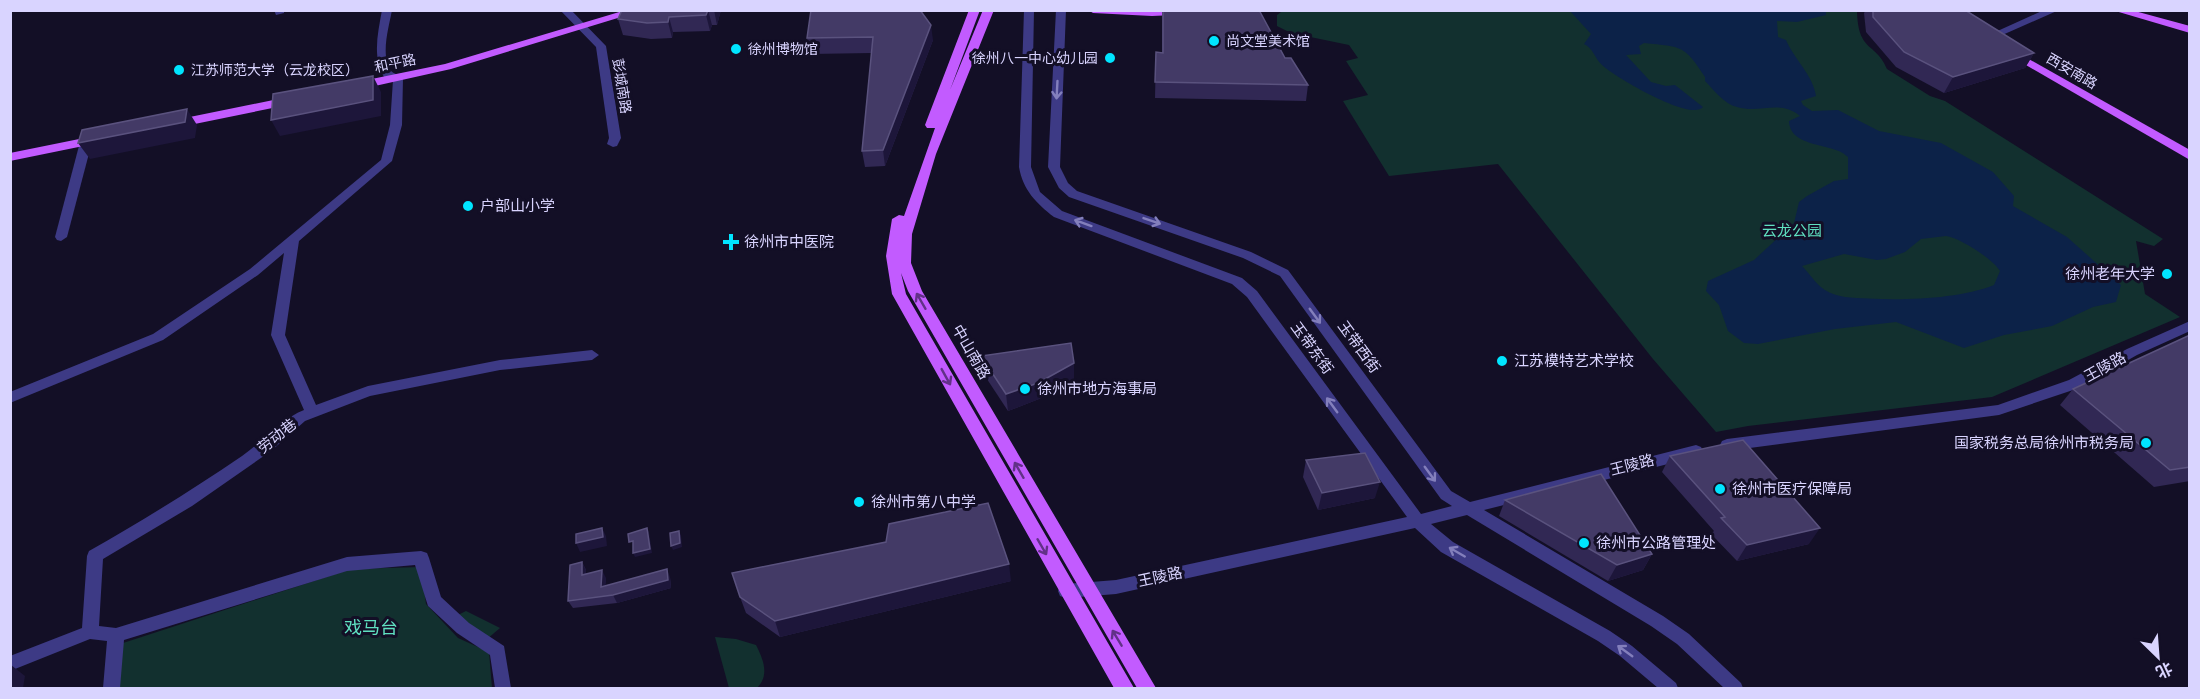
<svg xmlns="http://www.w3.org/2000/svg" width="2200" height="699" viewBox="0 0 2200 699" font-family="'Archivo Narrow','Noto Sans SC',sans-serif">
<style>
.green{fill:#12302f}
.water{fill:#0c2248;fill-rule:evenodd}
.lines{fill:none;stroke-linecap:round;stroke-linejoin:round}
.minor{fill:#3d3a85;fill-rule:evenodd}
.major{fill:#c25bff;fill-rule:evenodd}
.wall{fill:#312854}
.shaded-wall{fill:#1d163a}
.building{fill:#433a66;stroke:#5a527e;stroke-width:1.5}
.oneway{stroke:#837fbc}
.oneway2{stroke:#623188}
.poi-dot{fill:#00e5ff;stroke:#130f26;stroke-width:2}
.labels{text-anchor:middle;stroke-width:6;stroke-linejoin:round;paint-order:stroke}
.far-poi-label{font-size:14px;fill:#d9d4ff;stroke:#130f26;text-anchor:start}
.far-street-label{font-size:14px;fill:#d9d4ff;stroke:#130f26}
.poi-label{font-size:15px;fill:#d9d4ff;stroke:#130f26;text-anchor:start}
.park-label{font-size:15px;fill:#5fe0c0;stroke:#130f26}
.street-label{font-size:15px;fill:#d9d4ff;stroke:#130f26}
.near-park-label{font-size:18px;fill:#5fe0c0;stroke:#130f26}
</style>
<rect width="100%" height="100%" fill="#130f26"/>
<g class="green">
<path d="M 1284,10 L 1857,11 C 1858,53 1876,42 1887,69 L 1930,96 L 1945,101 L 2163,239 L 2154,246 L 2136,241 L 2145,294 L 2180,317 L 1992,397 L 1748,426 L 1716,432 L 1653,359 L 1498,164 L 1389,176 L 1343,101 L 1368,95 L 1346,61 L 1358,58 L 1349,45 L 1291,33 L 1277,26 L 1277,15 Z"/>
<polygon points="421,567 426,604 458,638 489,652 492,688 117,688 120,644 351,569"/>
<polygon points="466,611 500,628 487,639 456,616"/>
<path d="M 715,637 L 736,639 L 756,645 C 763,659 770,675 757,688 L 729,688 Z"/>
</g>
<path class="water" d="M 1570,11 L 1826,11 L 1826,15 L 1797,22 L 1777,21 L 1778,37 L 1786,40 C 1794,59 1813,75 1816,96 L 1801,101 L 1803,105 L 1812,111 L 1838,110 L 1879,131 L 1941,143 L 1993,172 L 2014,196 L 2013,206 L 2067,237 L 2121,285 L 2116,302 L 2093,307 L 2052,326 L 2004,335 L 1964,348 L 1896,322 L 1835,329 L 1758,344 L 1744,343 L 1728,331 L 1719,305 L 1706,291 L 1708,281 L 1754,260 L 1794,223 L 1799,202 L 1807,196 L 1834,181 L 1848,179 L 1848,157 C 1834,142 1790,149 1789,121 L 1800,116 C 1779,99 1761,114 1737,107 C 1724,104 1714,90 1705,81 L 1705,77 C 1684,45 1683,47 1644,43 L 1639,46 L 1641,54 L 1626,55 L 1651,82 L 1666,86 L 1675,85 L 1703,107 C 1691,122 1615,77 1602,65 C 1595,59 1594,49 1584,44 L 1591,34 ZM 1946,236 C 1960,238 1993,259 2000,271 L 1994,285 C 1954,301 1888,301 1845,297 C 1819,292 1818,283 1802,266 L 1844,254 L 1877,260 L 1886,259 L 1905,252 L 1921,239 Z"/>
<g class="lines">
<g class="minor">
<polygon points="274,10 284,10 284,13 276,15"/>
<path d="M 382,10 L 392,10 C 389,27 380,55 391,71 C 394,74 400,75 403,78 L 402,125 L 392,161 L 299,241 L 285,335 L 316,405 L 368,386 L 500,360 L 592,350 L 599,355 L 592,360 L 500,370 L 370,396 L 305,421 L 271,451 L 192,506 L 103,559 L 99,626 L 116,628 L 347,557 L 421,551 L 427,553 L 429,558 L 441,597 L 469,623 L 504,646 L 511,688 L 495,688 L 490,655 L 457,633 L 428,606 L 415,565 L 347,571 L 124,640 L 120,688 L 103,688 L 107,641 L 90,639 L 10,671 L 10,656 L 82,628 L 87,556 L 89,551 C 142,521 192,490 242,456 C 262,442 283,418 304,410 L 271,335 L 284,253 L 258,275 L 163,340 L 10,403 L 10,392 L 153,334 L 250,269 L 381,160 L 390,125 L 393,80 L 384,77 C 372,56 378,33 382,10 Z"/>
<polygon points="560,10 571,10 606,46 621,138 617,146 613,147 607,144 609,138 596,47"/>
<path d="M 1024,10 L 1034,10 L 1031,167 L 1040,192 L 1062,211 L 1242,278 L 1257,291 L 1421,514 L 1452,506 L 1441,499 L 1280,276 L 1243,258 L 1069,197 L 1059,188 L 1048,167 L 1056,10 L 1066,10 L 1060,167 L 1068,183 L 1077,191 L 1251,252 L 1288,270 L 1451,491 L 1470,502 L 1696,445 L 1701,447 L 1703,451 L 1701,455 L 1696,457 L 1484,510 L 1663,616 L 1689,634 L 1741,683 L 1743,688 L 1724,688 L 1677,644 L 1651,626 L 1467,515 L 1431,524 L 1453,542 L 1610,631 L 1632,646 L 1676,683 L 1678,688 L 1658,688 L 1620,656 L 1598,641 L 1441,552 L 1415,528 L 1116,594 L 1066,598 L 1060,596 L 1058,591 L 1060,586 L 1066,584 L 1116,580 L 1407,517 L 1247,297 L 1232,284 L 1054,217 C 1036,203 1023,190 1019,167 Z"/>
<polygon points="2044,10 2059,10 1991,40 1987,41 1982,38"/>
<polygon points="86,139 92,142 67,237 61,241 57,240 55,237 80,142"/>
<polygon points="2190,321 2190,331 2137,355 2079,388 1999,415 1727,451 1722,449 1720,445 1722,441 1727,439 1998,405 2069,380 2127,349"/>
</g>
<g class="major">
<polygon points="626,10 644,10 451,69 357,90 351,86 357,82 445,64"/>
<polygon points="969,10 980,10 950,90 983,10 994,10 936,154 912,234 911,263 922,291 1156,688 1137,688 908,291 901,273 906,294 1134,688 1114,688 892,294 886,256 892,219 899,215 904,216 935,128 927,128 925,125"/>
<polygon points="1088,10 1225,10 1220,13 1152,16 1093,13"/>
<polygon points="2112,10 2131,10 2190,26 2190,33"/>
<polygon points="2011,49 2190,150 2190,160 2007,54 2005,52"/>
<polygon points="293,96 299,100 297,103 175,128 169,124 175,120"/>
<polygon points="99,135 105,139 103,142 10,161 10,153"/>
</g>
</g>
<g class="wall">
<polygon points="622,10 721,10 717,25 712,25 710,31 673,32 672,38 651,39 623,35 618,19"/>
<polygon points="811,10 933,40 885,166 865,167 862,151 872,53 810,54 807,38"/>
<polygon points="1162,10 1285,58 1308,85 1306,101 1155,98 1156,52 1162,53"/>
<polygon points="1866,10 1965,10 2034,53 2025,68 1944,93 1896,67 1866,32 1864,13"/>
<polygon points="2190,335 2190,481 2154,487 2060,405 2073,389"/>
<polygon points="981,356 1074,379 1039,399 1008,411 983,373"/>
<polygon points="1670,456 1809,544 1737,561 1711,534 1714,531 1662,472"/>
<polygon points="1306,460 1375,498 1318,510 1303,477"/>
<polygon points="1505,500 1652,554 1643,570 1608,581 1499,516"/>
<polygon points="886,542 1011,581 780,637 746,613 740,597"/>
<polygon points="582,562 586,570 586,574 606,578 605,586 670,577 671,588 617,603 573,608 568,601"/>
</g>
<g class="shaded-wall">
<polygon points="708,10 712,25 710,31 706,15"/>
<polygon points="714,10 721,10 717,25"/>
<polygon points="669,17 673,32 672,38 668,22"/>
<polygon points="931,25 933,40 885,166 883,150"/>
<polygon points="2034,53 2025,68 1944,93 1953,77"/>
<polygon points="373,76 381,92 381,116 280,136 271,120"/>
<polygon points="187,109 197,125 195,138 90,159 78,143"/>
<polygon points="1074,363 1074,379 1039,399 1008,411 1006,394"/>
<polygon points="1380,482 1375,498 1318,510 1322,493"/>
<polygon points="602,528 606,536 607,546 580,552 576,543"/>
<polygon points="647,528 649,532 652,553 635,557 633,553"/>
<polygon points="1820,528 1809,544 1737,561 1747,545"/>
<polygon points="679,531 681,535 682,547 673,550 671,546"/>
<polygon points="1652,554 1643,570 1608,581 1617,565"/>
<polygon points="582,562 586,570 586,583 582,575"/>
<polygon points="1009,564 1011,581 780,637 775,621"/>
<polygon points="667,569 670,577 671,588 617,603 613,595"/>
<polygon points="602,570 606,578 605,594 601,587"/>
<polygon points="11,665 25,676 23,688 10,688"/>
</g>
<g class="building">
<polygon points="622,10 708,10 706,15 669,17 668,22 647,23 618,19"/>
<polygon points="811,10 920,10 931,25 883,150 862,151 873,37 807,38"/>
<polygon points="1163,10 1259,10 1285,58 1291,58 1308,85 1155,82 1156,52 1163,53"/>
<polygon points="1873,10 1965,10 2034,53 1953,77 1904,52 1873,17"/>
<polygon points="373,76 373,100 271,120 273,94"/>
<polygon points="187,109 185,122 78,143 82,130"/>
<polygon points="2190,335 2190,467 2170,470 2073,389"/>
<polygon points="1071,343 1074,363 1038,383 1006,394 981,356"/>
<polygon points="1743,440 1820,528 1747,545 1721,518 1725,517 1670,456"/>
<polygon points="1365,453 1380,482 1322,493 1306,460"/>
<polygon points="1601,474 1652,554 1617,565 1505,500"/>
<polygon points="988,503 1009,564 775,621 740,597 732,573 886,542 889,524"/>
<polygon points="602,528 603,537 576,543 576,534"/>
<polygon points="647,528 650,549 633,553 633,541 629,542 628,534"/>
<polygon points="679,531 680,543 671,546 670,533"/>
<polygon points="582,562 582,575 602,570 601,587 667,569 668,580 613,595 568,601 570,565"/>
</g>
<defs><path id="oneway-shaft" d="M-6 0H5M1.5-3L5.5 0L1.5 3" fill="none" stroke-width="1.6" stroke-linecap="round" stroke-linejoin="round" transform="scale(1.5)"/></defs>
<g class="oneway">
<use href="#oneway-shaft" transform="translate(1057 90) rotate(93)"/>
<use href="#oneway-shaft" transform="translate(1152 221) rotate(19)"/>
<use href="#oneway-shaft" transform="translate(1083 223) rotate(-160)"/>
<use href="#oneway-shaft" transform="translate(1315 316) rotate(54)"/>
<use href="#oneway-shaft" transform="translate(1332 405) rotate(-126)"/>
<use href="#oneway-shaft" transform="translate(1430 474) rotate(54)"/>
<use href="#oneway-shaft" transform="translate(1457 552) rotate(-150)"/>
<use href="#oneway-shaft" transform="translate(1625 651) rotate(-144)"/>
</g>
<g class="oneway2">
<use href="#oneway-shaft" transform="translate(921 301) rotate(-120)"/>
<use href="#oneway-shaft" transform="translate(946 377) rotate(61)"/>
<use href="#oneway-shaft" transform="translate(1019 470) rotate(-120)"/>
<use href="#oneway-shaft" transform="translate(1042 547) rotate(60)"/>
<use href="#oneway-shaft" transform="translate(1117 638) rotate(-121)"/>
</g>
<g class="poi-dot">
<circle cx="1214" cy="41" r="6"/>
<circle cx="736" cy="49" r="6"/>
<circle cx="1110" cy="58" r="6"/>
<circle cx="179" cy="70" r="6"/>
<circle cx="468" cy="206" r="6"/>
<path d="M728 233h6v6h6v6h-6v6h-6v-6h-6v-6h6z"/>
<circle cx="2167" cy="274" r="6"/>
<circle cx="1502" cy="361" r="6"/>
<circle cx="1025" cy="389" r="6"/>
<circle cx="2146" cy="443" r="6"/>
<circle cx="1720" cy="489" r="6"/>
<circle cx="859" cy="502" r="6"/>
<circle cx="1584" cy="543" r="6"/>
</g>
<g class="labels">
<g class="far-poi-label">
<text x="1226" y="46">尚文堂美术馆</text>
<text x="748" y="54">徐州博物馆</text>
<text x="1098" y="63" text-anchor="end">徐州八一中心幼儿园</text>
<text x="191" y="75">江苏师范大学（云龙校区）</text>
</g>
<g class="far-street-label">
<text transform="translate(395 63) rotate(-12)" y="5">和平路</text>
<text transform="translate(2072 71) rotate(30)" y="5">西安南路</text>
<text transform="translate(622 86) rotate(81)" y="5">彭城南路</text>
</g>
<g class="poi-label">
<text x="480" y="211">户部山小学</text>
<text x="744" y="247">徐州市中医院</text>
<text x="2155" y="279" text-anchor="end">徐州老年大学</text>
<text x="1514" y="366">江苏模特艺术学校</text>
<text x="1037" y="394">徐州市地方海事局</text>
<text x="2134" y="448" text-anchor="end">国家税务总局徐州市税务局</text>
<text x="1732" y="494">徐州市医疗保障局</text>
<text x="871" y="507">徐州市第八中学</text>
<text x="1596" y="548">徐州市公路管理处</text>
</g>
<g class="park-label">
<text x="1792" y="236">云龙公园</text>
</g>
<g class="street-label">
<text transform="translate(1359 347) rotate(54)" y="5">玉带西街</text>
<text transform="translate(1312 348) rotate(54)" y="5">玉带东街</text>
<text transform="translate(971 352) rotate(60)" y="5">中山南路</text>
<text transform="translate(2105 367) rotate(-29)" y="5">王陵路</text>
<text transform="translate(277 436) rotate(-39)" y="5">劳动巷</text>
<text transform="translate(1632 465) rotate(-14)" y="5">王陵路</text>
<text transform="translate(1160 577) rotate(-12)" y="5">王陵路</text>
</g>
<g class="near-park-label">
<text x="371" y="634">戏马台</text>
</g>
</g>
<rect width="2200" height="699" fill="none" stroke="#d9d4ff" stroke-width="24"/>
<g transform="translate(2158 657) rotate(155)" stroke="#130f26" stroke-width="4.5" paint-order="stroke">
<path d="M0-4.5L10 22L0 15L-10 22Z" fill="#d9d4ff"/>
<text y="-9" font-size="16" font-weight="bold" text-anchor="middle" fill="#d9d4ff">北</text>
</g>
</svg>
